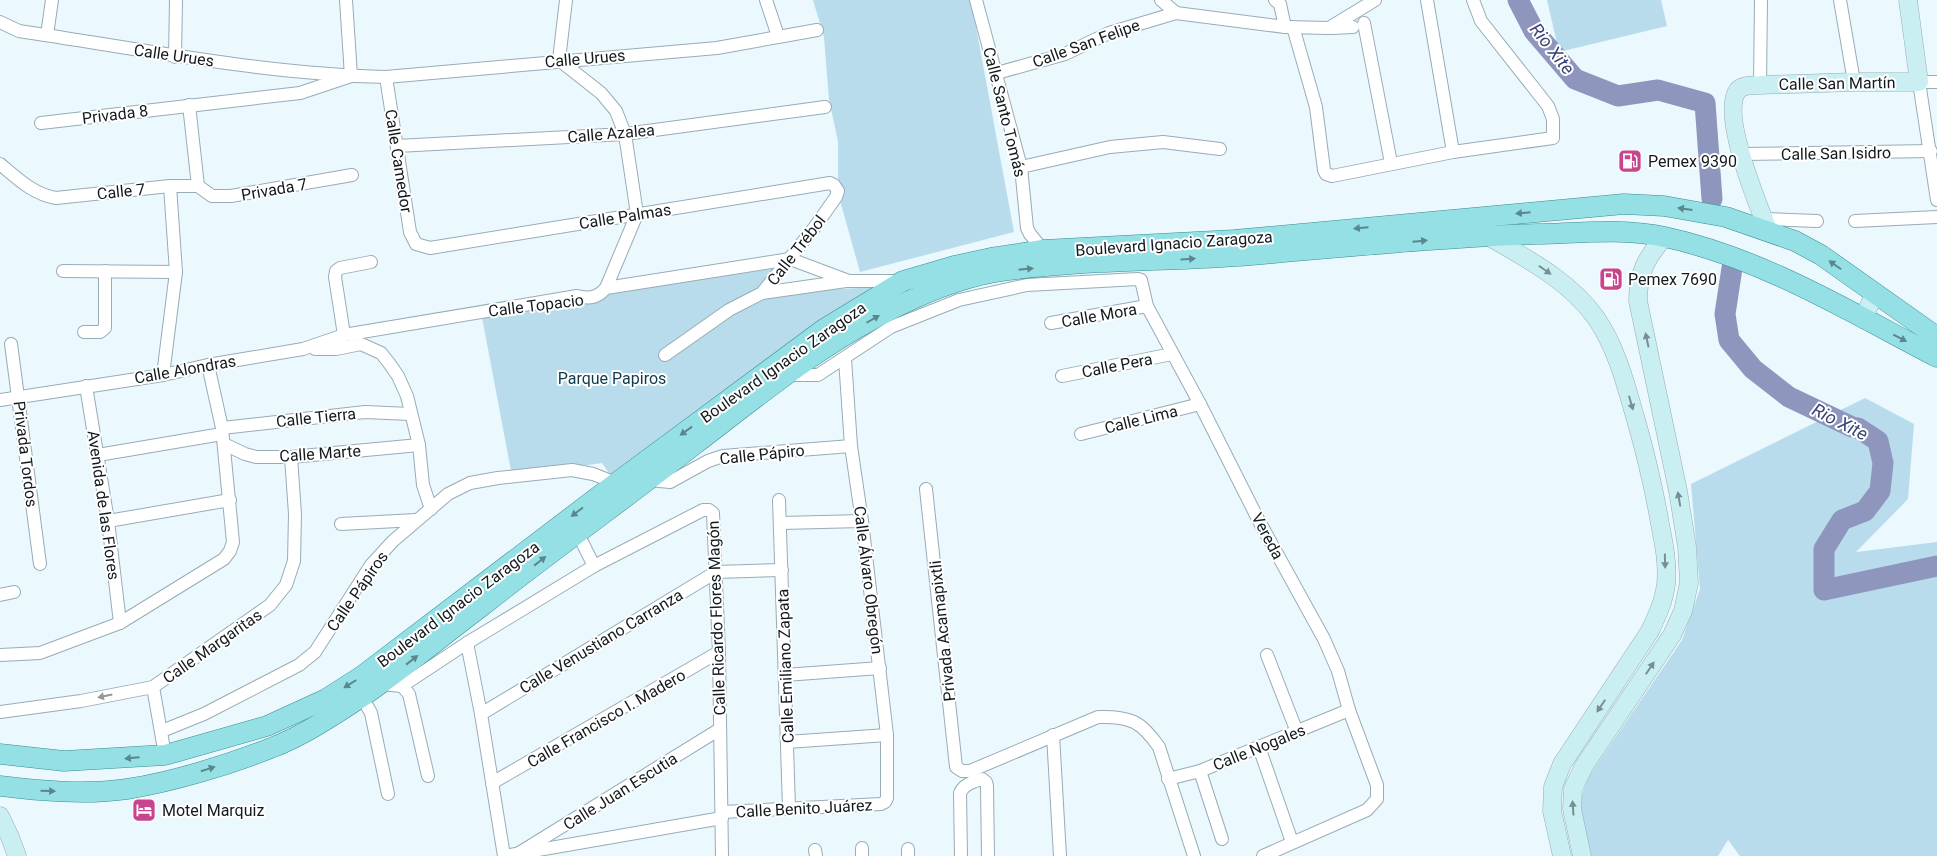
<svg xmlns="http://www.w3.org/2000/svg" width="1937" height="856" viewBox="0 0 1937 856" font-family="Roboto,sans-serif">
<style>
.green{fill:#b8dcec}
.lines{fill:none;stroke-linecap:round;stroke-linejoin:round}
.river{stroke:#8e96bd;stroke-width:21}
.street-casing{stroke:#98acb5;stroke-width:14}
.secondary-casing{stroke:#98acb5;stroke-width:19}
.primary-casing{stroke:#388d93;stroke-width:21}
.street{stroke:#fff;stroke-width:12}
.secondary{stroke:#c9eff2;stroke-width:18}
.primary{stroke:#94e0e5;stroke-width:20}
.oneway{fill:#5a878b}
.oneway2{fill:#778f92}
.oneway3{fill:#959899}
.labels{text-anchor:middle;stroke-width:4;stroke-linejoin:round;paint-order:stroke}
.street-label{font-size:16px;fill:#131a1d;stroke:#fff}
.poi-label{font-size:16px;fill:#131a1d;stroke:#fff;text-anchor:start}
.park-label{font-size:16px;fill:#0f3a49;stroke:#fff}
.water-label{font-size:18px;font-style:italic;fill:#3b4276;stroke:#fff}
</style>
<rect width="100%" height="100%" fill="#ebf8fe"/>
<g class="green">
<polygon points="813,0 971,0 1014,232 860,272 841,204 838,178 838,141 829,100 824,37"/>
<polygon points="1547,0 1661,0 1667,26 1559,52"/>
<polygon points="784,267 763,293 877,287 616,483 602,463 512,476 481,312"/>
<polygon points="1865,398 1914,424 1908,499 1856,552 1937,542 1937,856 1740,856 1728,840 1718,856 1590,856 1580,802 1587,779 1682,640 1700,589 1691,484"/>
</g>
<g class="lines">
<g class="river">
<polyline points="1518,0 1534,31 1575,79 1618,96 1658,90 1705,103 1712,199"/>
<polyline points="1732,268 1725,314 1729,340 1753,369 1789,397 1852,427 1858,428 1878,441 1883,463 1880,491 1865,511 1842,520 1824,549 1824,590 1937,566"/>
</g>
<g class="street-casing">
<g id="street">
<polyline points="566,0 559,60 601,93 616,111 625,134 637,214 606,288"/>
<polyline points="766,0 778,36"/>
<polyline points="976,0 1021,167 1027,228 1030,234 1043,250"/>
<polyline points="1161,0 1176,13"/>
<polyline points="1275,0 1280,4 1285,27"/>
<polyline points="1427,0 1453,152"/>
<polyline points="1840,0 1854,82"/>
<path d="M 0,22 L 19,31 C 141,49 263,74 386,77 L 717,48 L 817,30"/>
<polyline points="1364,23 1391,163"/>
<polyline points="1293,27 1316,107 1324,170 1326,174 1332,176 1453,152 1553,138 1553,119 1548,106 1481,21 1473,0"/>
<polyline points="1332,28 1353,27"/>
<polyline points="47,35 52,0"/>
<polyline points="175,57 176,0"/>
<polyline points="997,73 1065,54 1109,33 1176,13 1285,27 1329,28 1375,0"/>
<polyline points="386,77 410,232 416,244 430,248 830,183 834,185 838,191 836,197 814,228 762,293 729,310 665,355"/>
<polyline points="1937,82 1919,82 1937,200"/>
<polyline points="1760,85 1761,0"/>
<polyline points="189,105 198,186"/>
<polyline points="41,123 300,93 351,76 346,0"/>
<polyline points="397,146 625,134 825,107"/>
<polyline points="1741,154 1931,151"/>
<path d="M 0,164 C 18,179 33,194 56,198 L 170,186 L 198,186"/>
<polyline points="1021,167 1110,147 1163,142 1220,149"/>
<polyline points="198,186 212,196 231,196 352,175"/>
<polyline points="1764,219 1817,221"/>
<polyline points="1855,221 1937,217"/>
<polyline points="63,271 176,272"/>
<polyline points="762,293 846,281"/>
<polyline points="1051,323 1147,306"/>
<polyline points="84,332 100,332 105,328 105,271"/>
<polyline points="344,335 335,277 336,271 340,268 371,262"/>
<polyline points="11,344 40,564"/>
<polyline points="315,349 336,349 361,344 381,353 389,363 398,376 407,396 419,445 423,485 431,509"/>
<polyline points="163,375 176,272 170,186"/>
<polyline points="786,375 818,375 891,327 959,300 1027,285 1138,279 1141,280 1147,306 1200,404 1259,521 1324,639 1338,671 1349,710 1377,785 1377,799 1367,810 1263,856"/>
<polyline points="1062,376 1172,354"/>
<polyline points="86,386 108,521 120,623"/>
<path d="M 0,400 L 163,375 L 208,365 L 303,349 L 344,335 L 577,296 C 590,299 597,298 606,288 L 790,259 L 849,281 L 900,281"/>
<polyline points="222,428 365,412 410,414"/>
<polyline points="1081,434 1200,404"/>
<polyline points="224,444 245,454 256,457 291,457 419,445"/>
<polyline points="98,455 222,434"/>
<polyline points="649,480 670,482 708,461 723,456 851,446"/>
<path d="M 926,489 L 956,767 L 962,771 L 970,771 L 1098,717 C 1130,716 1141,721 1159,747 L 1194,856"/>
<polyline points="779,500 789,808"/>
<polyline points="108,521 230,500"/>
<polyline points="781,523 862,521"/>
<polyline points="341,524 416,520"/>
<polyline points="577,532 594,566"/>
<polyline points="0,595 14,592"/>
<polyline points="467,643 481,714 504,856"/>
<polyline points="0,655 40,653 120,623 224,559 230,551 233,542 222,428 208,365"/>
<polyline points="1267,655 1297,732"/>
<polyline points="785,675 880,668"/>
<polyline points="380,684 402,686 467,643 594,566 703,510 709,510 713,513 719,652 722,856"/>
<polyline points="402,686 409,694 428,776"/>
<polyline points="153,687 165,755"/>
<polyline points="362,697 371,713 388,794"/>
<polyline points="0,712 81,701 153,687 270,605 286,585 294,561 295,514 291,457"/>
<polyline points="481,714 716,572 782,570"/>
<polyline points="162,731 204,714 299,665 315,652 371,565 393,541 448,494 470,483 498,478 572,470 593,474 616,483"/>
<polyline points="1053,735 1060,856"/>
<polyline points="787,742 887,735"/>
<polyline points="1259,747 1292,842"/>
<polyline points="1200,771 1222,839"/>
<polyline points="1168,779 1200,771 1349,710"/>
<polyline points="492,783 719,652"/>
<polyline points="722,812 881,804 885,802 887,798 887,735 862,521 851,446 845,359"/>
<polyline points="862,848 862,856"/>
<polyline points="908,849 908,856"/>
<polyline points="815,850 816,856"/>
<polyline points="519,853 720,729"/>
<polyline points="504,856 722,818"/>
<path d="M 961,856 L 960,793 C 964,784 973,782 982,779 L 986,782 L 987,786 L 988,856"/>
</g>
</g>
<g class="secondary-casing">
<g id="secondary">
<path d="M 1768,230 C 1758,205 1720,113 1738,90 C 1743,85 1753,85 1760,85 L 1854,82 L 1919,82 L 1908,0"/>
<path d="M 1488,236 C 1527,259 1569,280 1596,318 C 1617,348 1626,386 1636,420 C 1646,455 1654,489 1660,524 C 1664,544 1668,564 1666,584 C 1664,601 1657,616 1650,631 L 1562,764 L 1553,787 L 1552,811 L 1562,856"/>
<polyline points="1863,319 1875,293"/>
<polyline points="0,816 10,837 17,856"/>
<path d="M 1582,856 L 1572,809 L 1573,789 L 1584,766 L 1672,635 L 1683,611 L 1689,583 L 1687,547 L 1678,491 L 1638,301 C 1638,272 1646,259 1664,237"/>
</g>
</g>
<g class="primary-casing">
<g id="primary">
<polyline points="0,754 64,761 165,755 267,726 326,699 362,676 616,483 824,329 903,281 954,266 991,258 1043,250 1234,240 1624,204 1664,206 1726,217 1795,241 1821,255 1937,337"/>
<path d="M 0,786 C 41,791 86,795 127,789 C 172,782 228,765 271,748 C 301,737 336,714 363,696 C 404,668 442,636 482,606 C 552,551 624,499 694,445 C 753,400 811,352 877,317 C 914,297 955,279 996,272 C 1079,259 1167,262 1251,255 C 1346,247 1442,237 1537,234 C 1580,233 1623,228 1665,237 C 1762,258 1850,312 1937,357"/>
</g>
</g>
<use href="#street" class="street"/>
<use href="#secondary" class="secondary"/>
<use href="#primary" class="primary"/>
</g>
<defs><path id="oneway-solid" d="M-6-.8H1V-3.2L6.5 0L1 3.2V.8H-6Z" transform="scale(1.25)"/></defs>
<g class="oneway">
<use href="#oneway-solid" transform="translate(1685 209) rotate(-172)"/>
<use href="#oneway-solid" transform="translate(1523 213) rotate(175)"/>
<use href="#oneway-solid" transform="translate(1361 228) rotate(175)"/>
<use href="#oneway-solid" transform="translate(1420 241) rotate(-5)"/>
<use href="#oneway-solid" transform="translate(1188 259) rotate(-3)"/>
<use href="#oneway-solid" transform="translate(1835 265) rotate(-145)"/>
<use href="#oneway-solid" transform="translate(1026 269) rotate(-6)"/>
<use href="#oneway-solid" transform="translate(873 319) rotate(-30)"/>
<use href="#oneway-solid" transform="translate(1900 338) rotate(27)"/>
<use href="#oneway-solid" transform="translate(686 431) rotate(144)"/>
<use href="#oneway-solid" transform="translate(577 512) rotate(143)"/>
<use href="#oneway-solid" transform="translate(540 561) rotate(-38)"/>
<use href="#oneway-solid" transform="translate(412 660) rotate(-38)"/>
<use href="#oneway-solid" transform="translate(350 684) rotate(148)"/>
<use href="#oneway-solid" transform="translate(132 758) rotate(175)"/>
<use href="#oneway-solid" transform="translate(208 769) rotate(-18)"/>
<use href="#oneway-solid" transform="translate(48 791) rotate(2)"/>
</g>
<g class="oneway2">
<use href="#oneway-solid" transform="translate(1545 270) rotate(35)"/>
<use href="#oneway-solid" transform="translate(1647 340) rotate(-102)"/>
<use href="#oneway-solid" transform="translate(1631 403) rotate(74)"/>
<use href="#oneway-solid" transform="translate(1679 499) rotate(-100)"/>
<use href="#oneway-solid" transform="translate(1665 561) rotate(89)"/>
<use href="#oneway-solid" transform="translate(1650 668) rotate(-56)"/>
<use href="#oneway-solid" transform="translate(1601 706) rotate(124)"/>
<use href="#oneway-solid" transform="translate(1573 808) rotate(-94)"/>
</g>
<use class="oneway3" href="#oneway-solid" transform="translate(105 696) rotate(168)"/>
<defs>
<g id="fuel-square" transform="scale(1.25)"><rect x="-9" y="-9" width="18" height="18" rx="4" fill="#c7458c" stroke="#fff"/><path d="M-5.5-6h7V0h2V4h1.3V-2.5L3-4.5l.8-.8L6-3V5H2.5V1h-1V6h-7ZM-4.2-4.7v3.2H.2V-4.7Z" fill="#fff"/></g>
<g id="hotel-square" transform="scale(1.25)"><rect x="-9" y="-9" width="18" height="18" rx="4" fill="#c7458c" stroke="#fff"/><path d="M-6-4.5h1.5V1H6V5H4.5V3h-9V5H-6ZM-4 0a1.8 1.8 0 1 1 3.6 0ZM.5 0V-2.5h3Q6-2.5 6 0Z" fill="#fff"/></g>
</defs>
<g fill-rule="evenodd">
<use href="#fuel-square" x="1630" y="161"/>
<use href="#fuel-square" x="1611" y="279"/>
<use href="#hotel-square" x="144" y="810"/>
</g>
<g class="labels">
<g class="street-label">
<text transform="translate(1086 43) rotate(-20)" y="6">Calle San Felipe</text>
<text transform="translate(174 55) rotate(8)" y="6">Calle Urues</text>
<text transform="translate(585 58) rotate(-5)" y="6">Calle Urues</text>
<text transform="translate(1837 83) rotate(-1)" y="6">Calle San Martín</text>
<text transform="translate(1005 112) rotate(76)" y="6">Calle Santo Tomás</text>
<text transform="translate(115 114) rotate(-7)" y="6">Privada 8</text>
<text transform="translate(611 133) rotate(-5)" y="6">Calle Azalea</text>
<text transform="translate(1836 153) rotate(-1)" y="6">Calle San Isidro</text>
<text transform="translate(399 161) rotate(81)" y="6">Calle Camedor</text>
<text transform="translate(274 189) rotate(-10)" y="6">Privada 7</text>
<text transform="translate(121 191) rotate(-6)" y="6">Calle 7</text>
<text transform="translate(625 216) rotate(-9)" y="6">Calle Palmas</text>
<text transform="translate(1174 243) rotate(-4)" y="6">Boulevard Ignacio Zaragoza</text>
<text transform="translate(796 250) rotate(-52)" y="6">Calle Trébol</text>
<text transform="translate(536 305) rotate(-7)" y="6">Calle Topacio</text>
<text transform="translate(1099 315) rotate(-10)" y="6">Calle Mora</text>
<text transform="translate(783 362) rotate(-35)" y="6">Boulevard Ignacio Zaragoza</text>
<text transform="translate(1117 365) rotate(-11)" y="6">Calle Pera</text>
<text transform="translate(185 369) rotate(-10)" y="6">Calle Alondras</text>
<text transform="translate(316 417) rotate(-6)" y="6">Calle Tierra</text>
<text transform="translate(1141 419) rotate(-14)" y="6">Calle Lima</text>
<text transform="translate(320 453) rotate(-4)" y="6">Calle Marte</text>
<text transform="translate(26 454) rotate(83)" y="6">Privada Tordos</text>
<text transform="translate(762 454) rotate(-6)" y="6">Calle Pápiro</text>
<text transform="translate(104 505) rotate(82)" y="6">Avenida de las Flores</text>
<text transform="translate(1268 536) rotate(62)" y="6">Vereda</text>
<text transform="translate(869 580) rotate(83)" y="6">Calle Álvaro Obregón</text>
<text transform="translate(357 591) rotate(-55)" y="6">Calle Pápiros</text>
<text transform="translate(458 604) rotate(-37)" y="6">Boulevard Ignacio Zaragoza</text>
<text transform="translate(716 618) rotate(-92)" y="6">Calle Ricardo Flores Magón</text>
<text transform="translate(942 631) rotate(-96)" y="6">Privada Acamapixtli</text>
<text transform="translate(601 641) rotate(-31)" y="6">Calle Venustiano Carranza</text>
<text transform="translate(212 646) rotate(-35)" y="6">Calle Margaritas</text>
<text transform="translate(785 666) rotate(-92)" y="6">Calle Emiliano Zapata</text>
<text transform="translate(606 718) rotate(-30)" y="6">Calle Francisco I. Madero</text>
<text transform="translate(1259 747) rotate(-22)" y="6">Calle Nogales</text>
<text transform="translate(620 791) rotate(-32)" y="6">Calle Juan Escutia</text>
<text transform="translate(804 808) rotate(-3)" y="6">Calle Benito Juárez</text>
</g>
<g class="poi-label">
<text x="1648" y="167">Pemex 9390</text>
<text x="1628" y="285">Pemex 7690</text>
<text x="162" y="816">Motel Marquiz</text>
</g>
<g class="park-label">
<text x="612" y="384">Parque Papiros</text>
</g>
<g class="water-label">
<text transform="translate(1552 49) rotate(52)" y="6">Rio Xite</text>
<text transform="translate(1840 422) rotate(27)" y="6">Rio Xite</text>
</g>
</g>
</svg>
